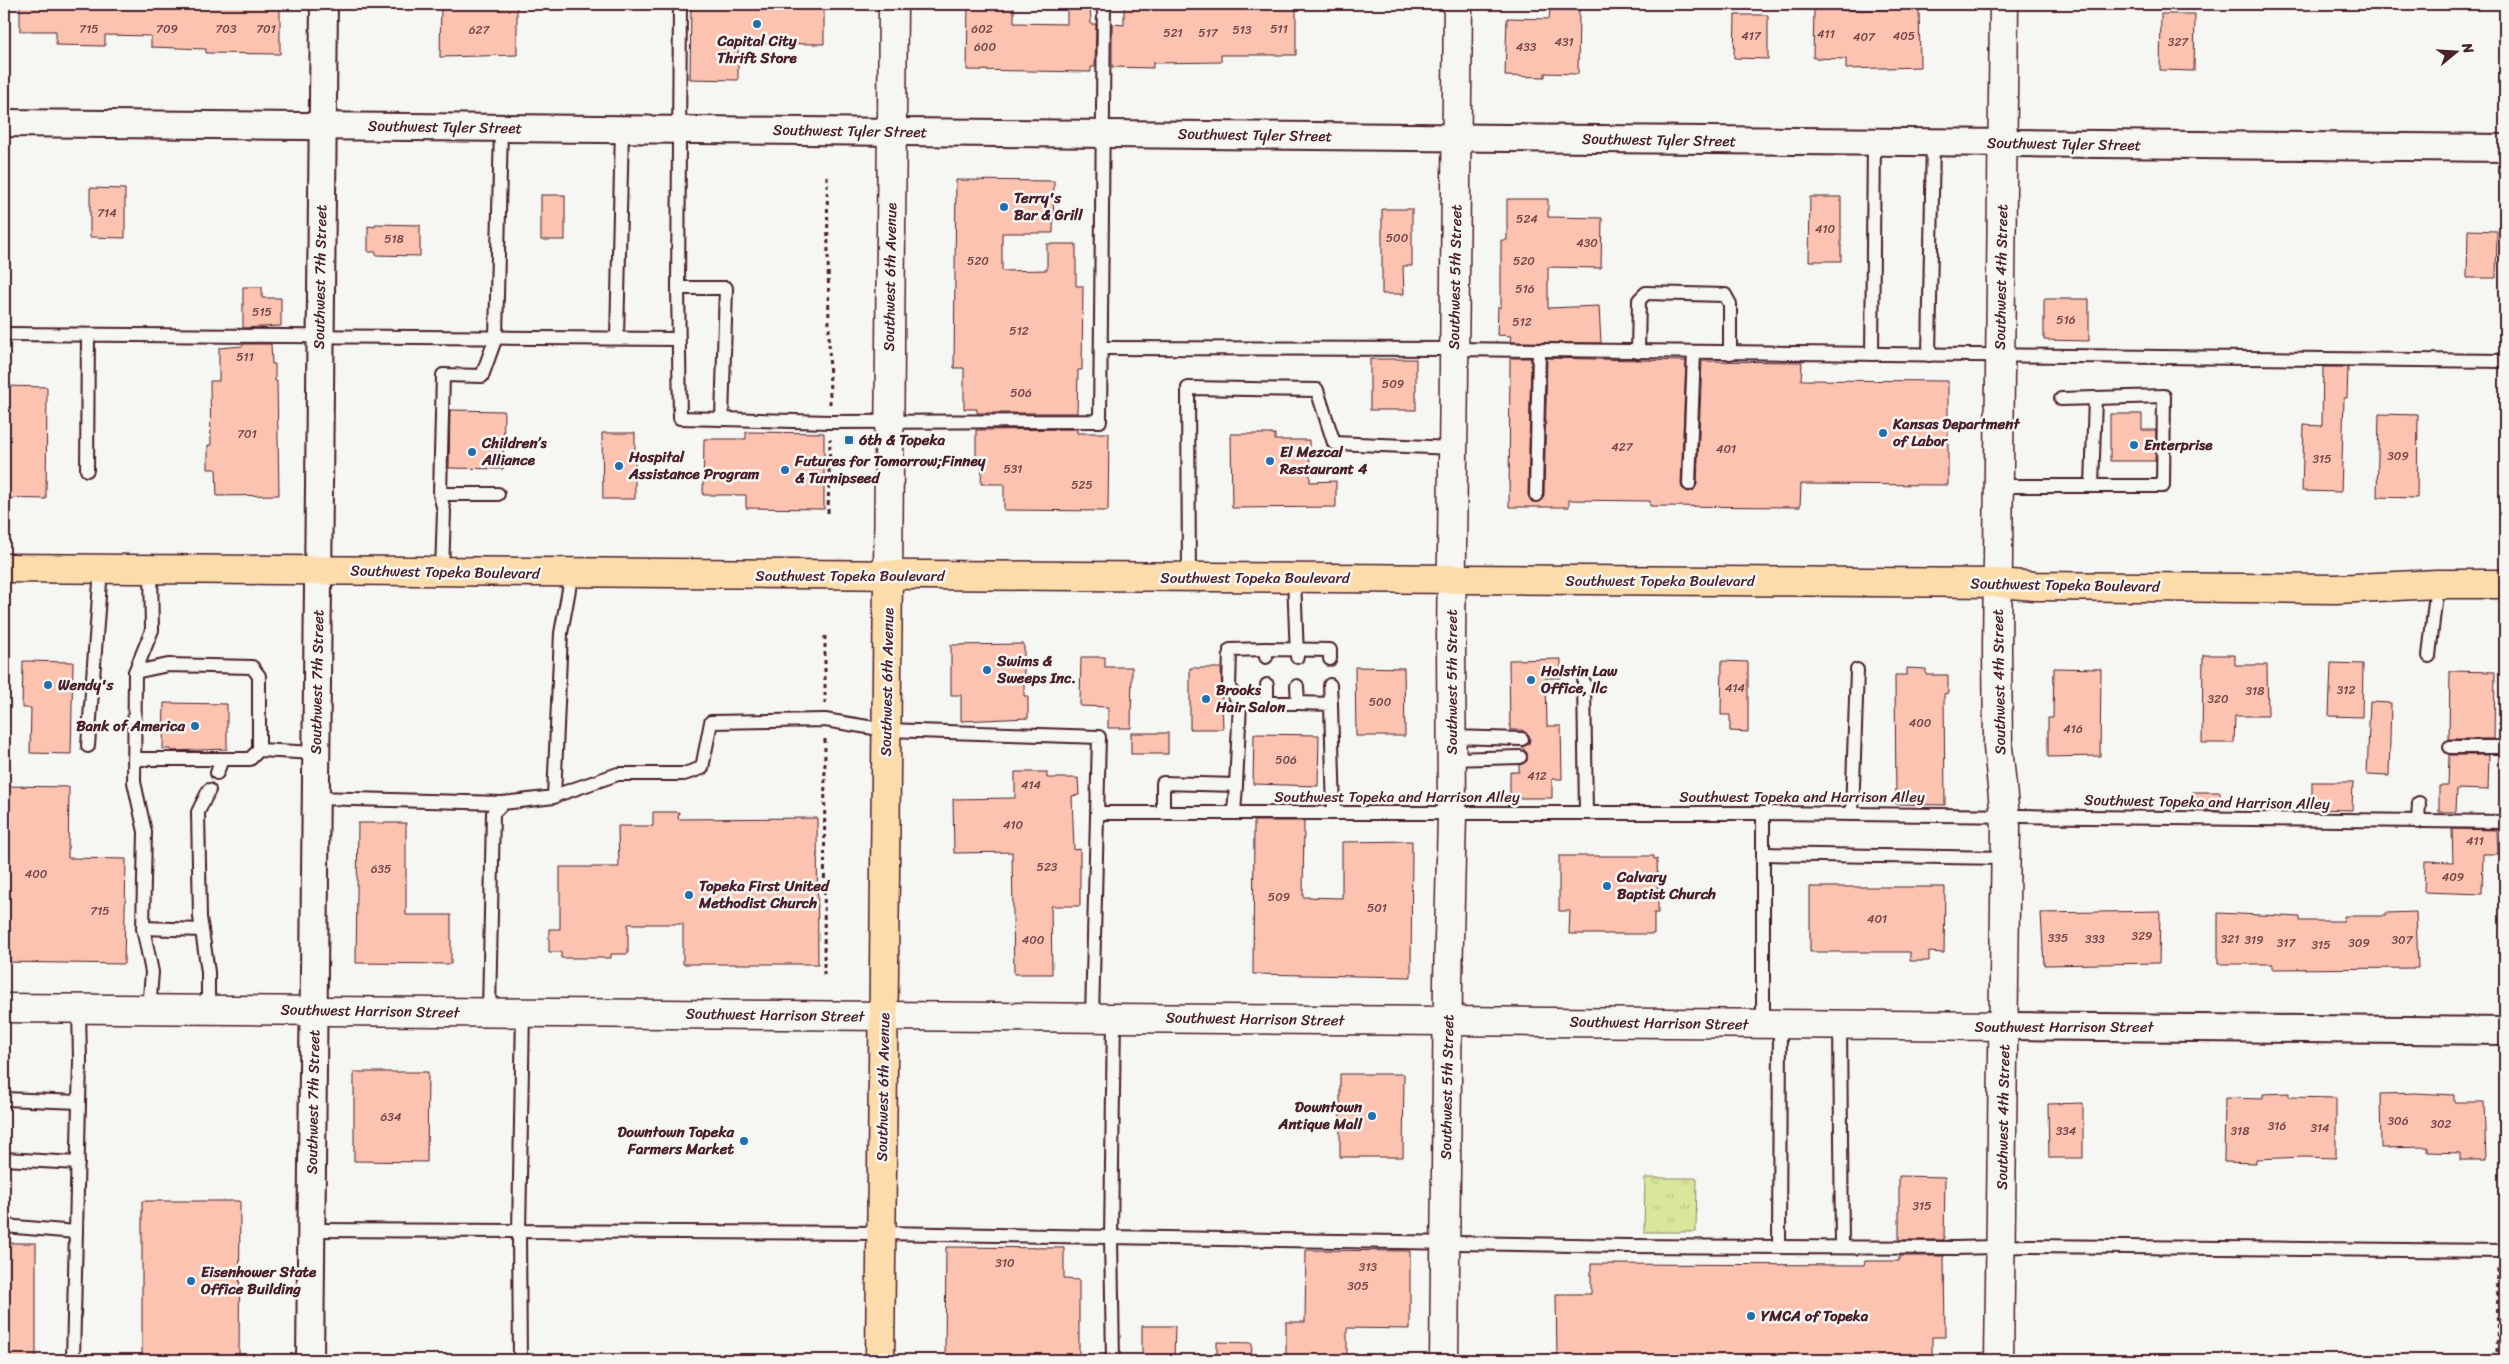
<svg xmlns="http://www.w3.org/2000/svg" width="2509" height="1364" viewBox="0 0 2509 1364" font-family="Sriracha,sans-serif">
<style>
.park{fill:url(#park-tufts);stroke:#928362}
.building{fill:#fcc3b1;stroke:#4a1f2b}
.lines{fill:none;stroke-linecap:round;stroke-linejoin:round}
.service-casing{stroke:#4a1f2b;stroke-width:16}
.minor-casing{stroke:#4a1f2b;stroke-width:30}
.tertiary-casing{stroke:#4a1f2b;stroke-width:31}
.secondary-casing{stroke:#4a1f2b;stroke-width:31}
.primary-casing{stroke:#4a1f2b;stroke-width:31}
.path{stroke:#4a1f2b;stroke-width:3;stroke-dasharray:4 4;stroke-linecap:butt}
.service{stroke:#f6f6f2;stroke-width:12}
.minor{stroke:#f6f6f2;stroke-width:26}
.tertiary{stroke:#f6f6f2;stroke-width:28}
.secondary{stroke:#f6f6f2;stroke-width:28}
.primary{stroke:#fddcac;stroke-width:28}
.poi-dot{fill:#1f6fb2;stroke:#f6f6f2;stroke-width:2}
.labels{text-anchor:middle;stroke-width:5;stroke-linejoin:round;paint-order:stroke}
.number-label{font-size:12px;fill:#76484c}
.poi-label{font-size:15px;font-weight:bold;fill:#4a1f2b;stroke:#f6f6f2;text-anchor:start}
.street-label{font-size:15px;fill:#4a1f2b;stroke:#f6f6f2}
</style>
<defs>
<pattern id="park-tufts" width="24" height="20" patternUnits="userSpaceOnUse" patternTransform="scale(1.25)"><rect width="24" height="20" fill="#d9e79a"/><path d="M3 7l-1-3M5 7V3M7 7l1-3M15 17l-1-3M17 17v-4M19 17l1-3" fill="none" stroke="#bcc685"/></pattern>
</defs>
<rect width="100%" height="100%" fill="#f6f6f2"/>
<filter id="ink" filterUnits="userSpaceOnUse"><feTurbulence type="fractalNoise" baseFrequency=".02" numOctaves="2"/><feDisplacementMap in="SourceGraphic" scale="10" xChannelSelector="R" yChannelSelector="G"/><feConvolveMatrix kernelMatrix="1 2 1 2 8 2 1 2 1" color-interpolation-filters="sRGB"/></filter>
<g filter="url(#ink)">
<polygon class="park" points="1645,1178 1697,1178 1696,1232 1644,1232"/>
<g class="building">
<polygon points="20,4 280,4 280,54 206,53 206,49 151,47 151,36 105,35 105,46 56,45 56,31 20,31"/>
<polygon points="441,4 517,6 517,55 440,57"/>
<polygon points="691,4 824,4 824,44 738,43 738,80 690,79"/>
<polygon points="968,4 1014,4 1014,23 1067,24 1067,4 1090,4 1091,24 1096,24 1095,67 1091,67 1091,72 967,70"/>
<polygon points="1124,4 1296,4 1296,55 1221,55 1221,62 1153,63 1153,68 1112,67 1112,24 1124,25"/>
<polygon points="1919,5 1920,67 1846,69 1846,59 1813,58 1814,10 1889,10 1889,6"/>
<polygon points="1550,10 1579,10 1578,74 1545,73 1545,77 1505,76 1507,18 1549,19"/>
<polygon points="2161,14 2195,14 2194,71 2160,70"/>
<polygon points="1735,15 1768,15 1768,59 1734,58"/>
<polygon points="956,180 1054,181 1053,233 1002,233 1002,271 1047,270 1047,244 1076,244 1076,286 1083,286 1082,370 1078,370 1077,413 977,413 977,409 964,409 964,368 954,368"/>
<polygon points="90,188 125,189 125,238 90,237"/>
<rect x="541" y="195" width="24" height="45"/>
<polygon points="1810,197 1841,197 1841,261 1809,261"/>
<polygon points="1507,199 1548,199 1548,217 1602,218 1601,268 1548,267 1548,308 1599,306 1601,343 1510,342 1511,336 1497,335 1498,307 1501,307 1501,240 1507,240"/>
<polygon points="1382,209 1412,209 1412,266 1403,266 1404,294 1382,294"/>
<polygon points="375,224 420,225 420,256 376,255 376,252 368,252 368,226 375,227"/>
<polygon points="2468,230 2497,231 2496,278 2467,278"/>
<polygon points="243,287 262,287 262,298 281,298 281,326 243,328"/>
<polygon points="2044,299 2089,299 2089,341 2044,340"/>
<polygon points="243,344 271,344 272,364 275,364 275,381 277,381 279,495 217,496 216,469 208,469 208,445 211,445 210,381 219,381 219,348 243,346"/>
<polygon points="1510,358 1531,358 1528,495 1532,502 1540,502 1544,495 1547,358 1686,361 1681,484 1682,488 1688,492 1693,491 1697,484 1702,361 1802,362 1801,380 1948,381 1948,485 1801,484 1800,507 1650,506 1650,501 1569,500 1569,507 1509,507"/>
<rect x="1370" y="359" width="46" height="51"/>
<polygon points="2323,367 2348,367 2347,398 2344,398 2341,492 2302,491 2304,425 2322,426"/>
<polygon points="4,386 47,387 46,499 4,498"/>
<polygon points="450,410 504,411 503,469 449,468"/>
<polygon points="2110,414 2142,414 2142,430 2156,430 2155,461 2110,461"/>
<polygon points="2379,414 2418,415 2417,498 2377,497"/>
<polygon points="1077,429 1077,433 1109,433 1108,511 1004,510 1004,484 981,484 982,461 976,461 976,430"/>
<polygon points="746,432 824,433 824,509 746,508 746,495 703,495 704,439 746,439"/>
<polygon points="602,433 635,433 635,499 603,499"/>
<polygon points="1231,434 1275,434 1275,440 1309,440 1310,482 1336,481 1336,507 1232,508"/>
<polygon points="1024,644 1024,696 1028,696 1028,718 961,721 961,695 951,695 951,645"/>
<polygon points="2203,655 2235,655 2235,665 2267,665 2268,716 2235,716 2234,743 2202,743"/>
<polygon points="1081,657 1105,657 1105,667 1132,667 1131,728 1108,728 1108,707 1080,706"/>
<polygon points="1561,659 1561,678 1546,678 1547,726 1561,726 1562,779 1552,779 1552,798 1510,798 1510,772 1519,772 1519,765 1527,761 1527,753 1522,747 1529,744 1530,739 1529,735 1522,730 1510,730 1509,660"/>
<polygon points="23,661 73,662 71,754 30,753 31,708 22,708"/>
<polygon points="1722,661 1748,662 1748,732 1730,731 1730,715 1721,715"/>
<polygon points="2331,663 2363,664 2362,717 2329,716"/>
<polygon points="1355,667 1404,668 1405,736 1356,736"/>
<polygon points="1190,668 1221,668 1223,729 1190,729"/>
<polygon points="1907,668 1926,669 1926,675 1948,675 1948,693 1944,694 1945,805 1896,804 1895,675 1907,675"/>
<polygon points="2054,668 2101,669 2100,756 2048,757 2048,718 2053,718"/>
<polygon points="2450,671 2495,672 2494,739 2449,739"/>
<polygon points="2370,702 2391,703 2389,776 2367,775"/>
<polygon points="164,703 227,704 227,749 171,751 171,749 163,749"/>
<rect x="1131" y="733" width="37" height="21"/>
<polygon points="1254,734 1319,735 1318,786 1253,784"/>
<polygon points="2449,755 2489,755 2488,790 2457,789 2456,812 2439,812 2439,786 2448,786"/>
<polygon points="1015,772 1047,772 1047,778 1078,778 1079,795 1072,796 1074,850 1080,849 1080,906 1051,906 1052,974 1014,974 1012,852 954,853 953,799 1015,798"/>
<polygon points="2312,782 2353,782 2352,810 2312,809"/>
<polygon points="4,786 69,787 68,858 126,859 124,964 4,962"/>
<rect x="2193" y="792" width="27" height="18"/>
<polygon points="653,812 679,812 678,819 817,818 818,964 683,964 683,924 628,924 628,954 611,954 611,958 561,958 561,952 549,952 549,929 560,929 560,867 619,867 618,826 653,826"/>
<polygon points="1254,821 1304,821 1303,897 1342,898 1342,842 1412,841 1411,977 1253,974"/>
<polygon points="358,823 406,823 406,915 451,915 451,964 356,963"/>
<polygon points="2452,829 2497,830 2498,854 2483,854 2482,894 2424,892 2425,861 2453,862"/>
<polygon points="1559,856 1654,856 1654,859 1657,859 1658,899 1658,913 1654,913 1654,934 1569,934 1570,911 1559,911"/>
<polygon points="1810,887 1945,887 1944,953 1929,952 1929,961 1910,961 1910,952 1810,952"/>
<polygon points="2160,911 2159,963 2044,965 2041,913"/>
<polygon points="2416,912 2418,968 2272,969 2272,964 2218,964 2218,913 2300,917 2300,921 2344,921 2344,916 2386,916 2386,913"/>
<polygon points="354,1072 428,1072 427,1162 354,1161"/>
<polygon points="1340,1074 1404,1074 1403,1157 1340,1157"/>
<polygon points="2289,1093 2289,1097 2336,1098 2336,1158 2304,1157 2256,1159 2256,1163 2224,1162 2225,1098 2263,1099 2263,1094"/>
<polygon points="2416,1093 2454,1095 2454,1102 2484,1102 2486,1160 2460,1160 2460,1153 2428,1152 2428,1147 2381,1148 2380,1094"/>
<polygon points="2083,1103 2083,1158 2049,1158 2048,1104"/>
<polygon points="1899,1176 1945,1177 1944,1240 1899,1240"/>
<polygon points="142,1201 240,1201 239,1360 142,1360"/>
<polygon points="5,1243 36,1243 36,1360 4,1360"/>
<polygon points="946,1247 1064,1248 1064,1279 1079,1280 1079,1360 945,1360"/>
<polygon points="1306,1250 1410,1251 1410,1329 1347,1328 1347,1360 1286,1360 1286,1322 1305,1322"/>
<polygon points="1899,1256 1944,1256 1945,1337 1932,1337 1932,1360 1588,1360 1588,1357 1557,1357 1556,1294 1591,1294 1591,1264 1864,1265 1865,1261 1899,1261"/>
<polygon points="1142,1326 1175,1326 1174,1360 1142,1360"/>
<polygon points="1217,1342 1252,1343 1251,1360 1217,1360"/>
</g>
<g class="lines">
<g class="service-casing">
<g id="service">
<polyline points="680,4 678,288 680,418 722,419"/>
<polyline points="678,288 726,288 722,419 830,422 1100,421 1104,4"/>
<polyline points="4,334 678,339"/>
<polyline points="617,337 622,129"/>
<polyline points="1101,348 1454,349 2505,361"/>
<polyline points="1638,352 1639,300 1646,293 1725,295 1730,304 1730,353"/>
<polyline points="1872,354 1874,142"/>
<polyline points="1929,355 1933,142"/>
<polyline points="87,470 88,335"/>
<polyline points="1689,484 1694,352"/>
<polyline points="2092,485 2095,399"/>
<polyline points="1999,486 2163,486 2164,396 2061,399"/>
<polyline points="440,494 498,494"/>
<polyline points="1536,495 1539,350"/>
<polyline points="442,572 444,511 440,494 443,375 482,376 496,337 501,128"/>
<polyline points="1189,578 1188,388 1317,390 1334,443 1453,448"/>
<polyline points="1294,578 1297,657"/>
<polyline points="2429,656 2437,584"/>
<polyline points="1266,657 1266,649 1330,650 1330,659"/>
<polyline points="1584,682 1586,812"/>
<polyline points="1267,685 1267,704"/>
<polyline points="1330,685 1331,704"/>
<polyline points="1240,703 1229,688 1230,650 1266,649"/>
<polyline points="1298,703 1331,704 1334,813"/>
<polyline points="1452,737 1522,739"/>
<polyline points="88,746 101,569"/>
<polyline points="2450,747 2505,747"/>
<polyline points="259,750 316,753"/>
<polyline points="134,759 250,759 259,750 259,676 252,667 168,665 135,672"/>
<polyline points="1452,759 1520,757"/>
<polyline points="217,773 222,759"/>
<polyline points="554,796 618,774 684,774 702,768 711,722 825,720 886,730 1099,737 1092,1017"/>
<polyline points="316,798 503,803"/>
<polyline points="1098,813 1763,813 2505,822"/>
<polyline points="1163,813 1163,783 1236,785 1240,703 1298,703 1297,686"/>
<polyline points="1234,813 1236,785"/>
<polyline points="1763,813 1763,1024"/>
<polyline points="1852,814 1857,670"/>
<polyline points="2418,822 2419,803"/>
<polyline points="1763,854 2006,858"/>
<polyline points="143,928 202,930"/>
<polyline points="149,1010 152,972 143,928 145,832 134,782 135,672 152,630 151,570"/>
<polyline points="208,1010 208,972 200,917 198,812 209,790"/>
<polyline points="489,1012 493,813 503,803 554,797 561,633 572,573"/>
<polyline points="1840,1025 1842,1247"/>
<polyline points="4,1099 79,1102"/>
<polyline points="4,1159 78,1163"/>
<polyline points="4,1226 76,1232"/>
<polyline points="311,1230 882,1233 1626,1246 1956,1248 2029,1246 2505,1251"/>
<polyline points="1779,1247 1780,1024"/>
<polyline points="73,1360 80,1060 79,1009"/>
<polyline points="520,1360 519,1232 523,1012"/>
<polyline points="1113,1360 1111,1237 1114,1018"/>
</g>
</g>
<g class="minor-casing">
<g id="minor">
<polyline points="4,123 2505,148"/>
<polyline points="2005,1026 2505,1031"/>
<polyline points="310,1360 324,4"/>
</g>
</g>
<g class="tertiary-casing">
<g id="tertiary">
<polyline points="884,1016 2005,1026"/>
<polyline points="1444,1360 1448,981 1452,815 1451,642 1458,4"/>
<polyline points="1999,1360 2006,827 1998,747 1997,649 2004,4"/>
</g>
</g>
<g class="secondary-casing">
<g id="secondary">
<polyline points="888,576 893,4"/>
<polyline points="4,1008 884,1016"/>
</g>
</g>
<g class="primary-casing">
<g id="primary">
<polyline points="4,568 1998,583 2035,586 2336,589 2437,584 2505,584"/>
<polyline points="880,1360 888,576"/>
</g>
</g>
<g class="path">
<polyline points="827,176 830,405"/>
<polyline points="828,513 830,439"/>
<polyline points="825,704 825,636"/>
<polyline points="824,975 825,736"/>
<polyline points="2502,990 2502,1007"/>
<polyline points="2501,1084 2502,1056"/>
<polyline points="2497,1360 2498,1267"/>
</g>
<use href="#service" class="service"/>
<use href="#minor" class="minor"/>
<use href="#tertiary" class="tertiary"/>
<use href="#secondary" class="secondary"/>
<use href="#primary" class="primary"/>
</g>
</g>
<g class="poi-dot">
<circle cx="757" cy="24" r="5"/>
<circle cx="1004" cy="207" r="5"/>
<circle cx="1883" cy="433" r="5"/>
<rect x="844" y="435" width="10" height="10" rx="2.5"/>
<circle cx="2134" cy="445" r="5"/>
<circle cx="472" cy="452" r="5"/>
<circle cx="1270" cy="461" r="5"/>
<circle cx="619" cy="466" r="5"/>
<circle cx="785" cy="470" r="5"/>
<circle cx="987" cy="670" r="5"/>
<circle cx="1531" cy="680" r="5"/>
<circle cx="48" cy="685" r="5"/>
<circle cx="1206" cy="699" r="5"/>
<circle cx="195" cy="726" r="5"/>
<circle cx="1607" cy="886" r="5"/>
<circle cx="689" cy="895" r="5"/>
<circle cx="1372" cy="1116" r="5"/>
<circle cx="744" cy="1141" r="5"/>
<circle cx="191" cy="1281" r="5"/>
<circle cx="1751" cy="1316" r="5"/>
</g>
<g class="labels">
<g class="number-label">
<text x="89" y="33">715</text>
<text x="167" y="33">709</text>
<text x="226" y="33">703</text>
<text x="266" y="33">701</text>
<text x="982" y="33">602</text>
<text x="1279" y="33">511</text>
<text x="479" y="34">627</text>
<text x="1242" y="34">513</text>
<text x="1173" y="37">521</text>
<text x="1208" y="37">517</text>
<text x="1826" y="38">411</text>
<text x="1751" y="40">417</text>
<text x="1904" y="40">405</text>
<text x="1864" y="41">407</text>
<text x="1564" y="46">431</text>
<text x="2178" y="46">327</text>
<text x="985" y="51">600</text>
<text x="1526" y="51">433</text>
<text x="107" y="217">714</text>
<text x="1527" y="223">524</text>
<text x="1825" y="233">410</text>
<text x="1397" y="242">500</text>
<text x="394" y="243">518</text>
<text x="1587" y="247">430</text>
<text x="978" y="265">520</text>
<text x="1524" y="265">520</text>
<text x="1525" y="293">516</text>
<text x="262" y="316">515</text>
<text x="2066" y="324">516</text>
<text x="1522" y="326">512</text>
<text x="1019" y="335">512</text>
<text x="245" y="361">511</text>
<text x="1393" y="388">509</text>
<text x="1021" y="397">506</text>
<text x="247" y="438">701</text>
<text x="1622" y="451">427</text>
<text x="1726" y="453">401</text>
<text x="2398" y="460">309</text>
<text x="2322" y="463">315</text>
<text x="1013" y="473">531</text>
<text x="1082" y="489">525</text>
<text x="1735" y="692">414</text>
<text x="2346" y="694">312</text>
<text x="2255" y="695">318</text>
<text x="2218" y="703">320</text>
<text x="1380" y="706">500</text>
<text x="1920" y="727">400</text>
<text x="2073" y="733">416</text>
<text x="1286" y="764">506</text>
<text x="1537" y="780">412</text>
<text x="1031" y="789">414</text>
<text x="1013" y="829">410</text>
<text x="2475" y="845">411</text>
<text x="1047" y="871">523</text>
<text x="381" y="873">635</text>
<text x="36" y="878">400</text>
<text x="2453" y="881">409</text>
<text x="1279" y="901">509</text>
<text x="1377" y="912">501</text>
<text x="100" y="915">715</text>
<text x="1877" y="923">401</text>
<text x="2142" y="940">329</text>
<text x="2058" y="942">335</text>
<text x="2095" y="943">333</text>
<text x="2230" y="943">321</text>
<text x="1033" y="944">400</text>
<text x="2254" y="944">319</text>
<text x="2402" y="944">307</text>
<text x="2286" y="947">317</text>
<text x="2359" y="947">309</text>
<text x="2321" y="949">315</text>
<text x="391" y="1121">634</text>
<text x="2398" y="1125">306</text>
<text x="2441" y="1128">302</text>
<text x="2277" y="1130">316</text>
<text x="2320" y="1132">314</text>
<text x="2066" y="1135">334</text>
<text x="2240" y="1135">318</text>
<text x="1922" y="1210">315</text>
<text x="1005" y="1267">310</text>
<text x="1368" y="1271">313</text>
<text x="1358" y="1290">305</text>
</g>
<g class="poi-label">
<text x="757" y="46" text-anchor="middle">Capital City<tspan x="757" dy="17">Thrift Store</tspan></text>
<text x="1014" y="203">Terry's<tspan x="1014" dy="17">Bar &amp; Grill</tspan></text>
<text x="1893" y="429">Kansas Department<tspan x="1893" dy="17">of Labor</tspan></text>
<text x="859" y="445">6th &amp; Topeka</text>
<text x="482" y="448">Children’s<tspan x="482" dy="17">Alliance</tspan></text>
<text x="2144" y="450">Enterprise</text>
<text x="1280" y="457">El Mezcal<tspan x="1280" dy="17">Restaurant 4</tspan></text>
<text x="629" y="462">Hospital<tspan x="629" dy="17">Assistance Program</tspan></text>
<text x="795" y="466">Futures for Tomorrow;Finney<tspan x="795" dy="17">&amp; Turnipseed</tspan></text>
<text x="997" y="666">Swims &amp;<tspan x="997" dy="17">Sweeps Inc.</tspan></text>
<text x="1541" y="676">Holstin Law<tspan x="1541" dy="17">Office, llc</tspan></text>
<text x="58" y="690">Wendy's</text>
<text x="1216" y="695">Brooks<tspan x="1216" dy="17">Hair Salon</tspan></text>
<text x="185" y="731" text-anchor="end">Bank of America</text>
<text x="1617" y="882">Calvary<tspan x="1617" dy="17">Baptist Church</tspan></text>
<text x="699" y="891">Topeka First United<tspan x="699" dy="17">Methodist Church</tspan></text>
<text x="1362" y="1112" text-anchor="end">Downtown<tspan x="1362" dy="17">Antique Mall</tspan></text>
<text x="734" y="1137" text-anchor="end">Downtown Topeka<tspan x="734" dy="17">Farmers Market</tspan></text>
<text x="201" y="1277">Eisenhower State<tspan x="201" dy="17">Office Building</tspan></text>
<text x="1761" y="1321">YMCA of Topeka</text>
</g>
<g class="street-label">
<text transform="translate(445 127) rotate(1)" y="5">Southwest Tyler Street</text>
<text transform="translate(850 131) rotate(1)" y="5">Southwest Tyler Street</text>
<text transform="translate(1255 135) rotate(1)" y="5">Southwest Tyler Street</text>
<text transform="translate(1659 140) rotate(1)" y="5">Southwest Tyler Street</text>
<text transform="translate(2064 144) rotate(1)" y="5">Southwest Tyler Street</text>
<text transform="translate(320 277) rotate(-89)" y="5">Southwest 7th Street</text>
<text transform="translate(890 277) rotate(-89)" y="5">Southwest 6th Avenue</text>
<text transform="translate(1455 277) rotate(-89)" y="5">Southwest 5th Street</text>
<text transform="translate(2001 277) rotate(-89)" y="5">Southwest 4th Street</text>
<text transform="translate(445 572) rotate(1)" y="5">Southwest Topeka Boulevard</text>
<text x="850" y="581">Southwest Topeka Boulevard</text>
<text x="1255" y="583">Southwest Topeka Boulevard</text>
<text x="1660" y="586">Southwest Topeka Boulevard</text>
<text transform="translate(2065 585) rotate(1)" y="5">Southwest Topeka Boulevard</text>
<text transform="translate(317 682) rotate(-89)" y="5">Southwest 7th Street</text>
<text transform="translate(887 682) rotate(-89)" y="5">Southwest 6th Avenue</text>
<text transform="translate(1452 682) rotate(-90)" y="5">Southwest 5th Street</text>
<text transform="translate(1999 682) rotate(-91)" y="5">Southwest 4th Street</text>
<text x="1397" y="802">Southwest Topeka and Harrison Alley</text>
<text x="1802" y="802">Southwest Topeka and Harrison Alley</text>
<text transform="translate(2207 802) rotate(1)" y="5">Southwest Topeka and Harrison Alley</text>
<text transform="translate(370 1011) rotate(1)" y="5">Southwest Harrison Street</text>
<text transform="translate(775 1015) rotate(1)" y="5">Southwest Harrison Street</text>
<text transform="translate(1255 1019) rotate(1)" y="5">Southwest Harrison Street</text>
<text transform="translate(1659 1023) rotate(1)" y="5">Southwest Harrison Street</text>
<text x="2064" y="1032">Southwest Harrison Street</text>
<text transform="translate(883 1087) rotate(-89)" y="5">Southwest 6th Avenue</text>
<text transform="translate(1447 1087) rotate(-89)" y="5">Southwest 5th Street</text>
<text transform="translate(313 1102) rotate(-89)" y="5">Southwest 7th Street</text>
<text transform="translate(2003 1117) rotate(-89)" y="5">Southwest 4th Street</text>
</g>
</g>
<rect width="2509" height="1364" fill="none" stroke="#f6f6f2" stroke-width="20"/>
<rect x="10" y="10" width="2489" height="1344" fill="none" stroke="#4a1f2b" stroke-width="2" filter="url(#ink)"/>
<g transform="translate(2456 52) rotate(72)" stroke="#f6f6f2" stroke-width="4" paint-order="stroke">
<path d="M0-4L9 19L0 12L-9 19Z" fill="#4a1f2b"/>
<text y="-8" font-size="14" font-weight="bold" text-anchor="middle" fill="#4a1f2b">N</text>
</g>
</svg>
